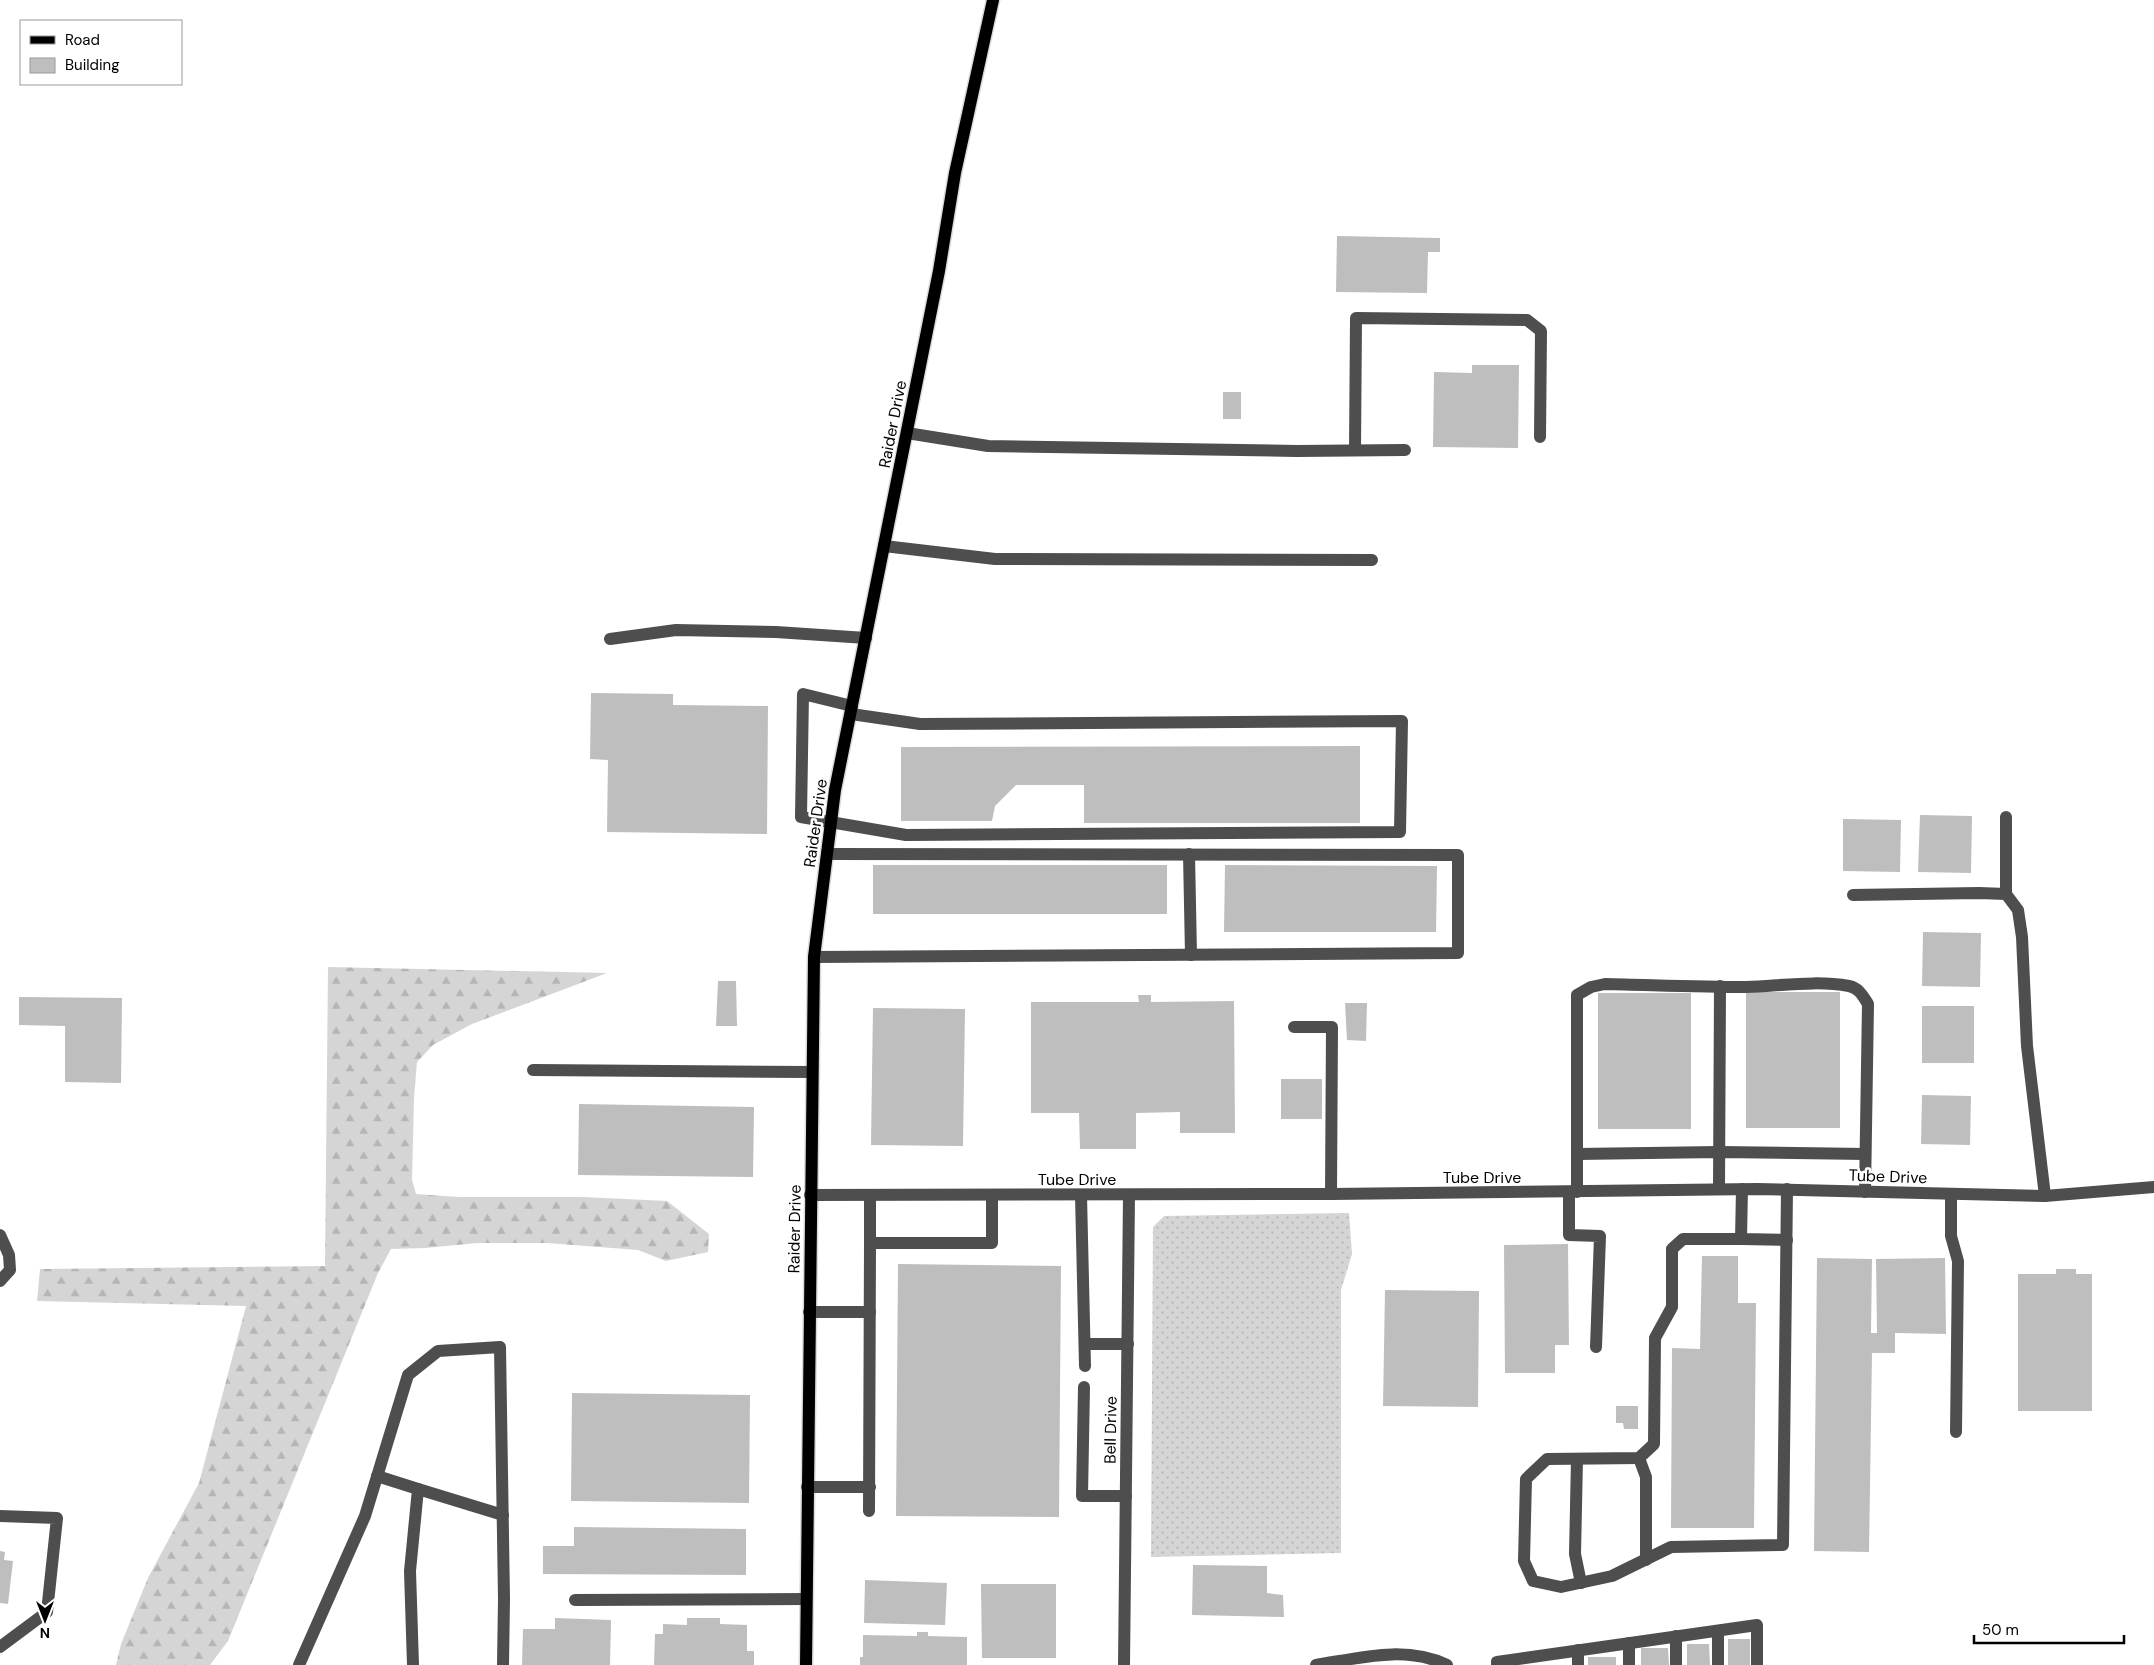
<svg xmlns="http://www.w3.org/2000/svg" width="2154" height="1665" viewBox="0 0 2154 1665" font-family="'DM Sans',sans-serif">
<style>
.grass{fill:url(#grass-dots)}
.forest{fill:url(#forest-firs)}
.building{fill:#bebebe}
.lines{fill:none;stroke-linecap:round;stroke-linejoin:round}
.major-casing{stroke:#dbdbdb;stroke-width:15}
.minor{stroke:#4e4e4e;stroke-width:12}
.major{stroke:#000;stroke-width:12}
.labels{text-anchor:middle;stroke-width:5;stroke-linejoin:round;paint-order:stroke}
.street-label{font-size:16px;fill:#000;stroke:#fff}
</style>
<defs>
<pattern id="grass-dots" width="8" height="8" patternUnits="userSpaceOnUse" patternTransform="scale(1.25)"><rect width="8" height="8" fill="#d5d5d5"/><path d="M2 2h.1M6 6h.1" fill="none" stroke="#b5b5b5" stroke-width="1.8" stroke-linecap="round"/></pattern>
<pattern id="forest-firs" width="22" height="20" patternUnits="userSpaceOnUse" patternTransform="scale(1.25)"><rect width="22" height="20" fill="#d5d5d5"/><path d="M5 1l3.5 6h-7zM16 11l3.5 6h-7z" fill="#b5b5b5"/></pattern>
</defs>
<rect width="100%" height="100%" fill="#fff"/>
<polygon class="grass" points="1349,1213 1352,1254 1341,1290 1341,1553 1151,1557 1153,1227 1164,1216"/>
<polygon class="forest" points="328,967 607,973 472,1024 433,1045 417,1062 414,1098 412,1180 416,1194 458,1197 583,1197 667,1201 709,1234 708,1252 666,1261 638,1250 547,1243 477,1243 425,1248 391,1249 378,1273 228,1641 210,1665 116,1665 121,1644 148,1578 199,1483 246,1306 37,1301 40,1269 325,1266"/>
<g class="building">
<polygon points="1337,236 1440,238 1440,252 1428,252 1427,293 1336,292"/>
<polygon points="1472,365 1519,365 1518,448 1433,447 1434,372 1472,373"/>
<rect x="1223" y="392" width="18" height="27"/>
<polygon points="591,693 673,694 673,705 768,706 767,834 607,832 608,760 590,759"/>
<polygon points="1360,746 1360,823 1084,823 1084,785 1016,785 995,806 992,821 901,821 901,747"/>
<polygon points="1920,815 1972,816 1971,873 1918,872"/>
<polygon points="1843,819 1901,820 1900,872 1843,871"/>
<rect x="873" y="865" width="294" height="49"/>
<polygon points="1225,865 1437,866 1436,932 1224,932"/>
<polygon points="1923,932 1981,933 1980,987 1922,986"/>
<polygon points="718,981 736,981 737,1026 716,1026"/>
<rect x="1746" y="992" width="94" height="136"/>
<rect x="1598" y="993" width="93" height="136"/>
<polygon points="1138,995 1151,995 1151,1002 1234,1001 1235,1133 1180,1133 1180,1112 1136,1113 1136,1149 1080,1149 1079,1113 1031,1113 1031,1002 1139,1002"/>
<polygon points="19,997 122,998 121,1083 65,1082 65,1026 19,1025"/>
<polygon points="1345,1003 1367,1003 1366,1041 1347,1040"/>
<rect x="1922" y="1006" width="52" height="57"/>
<polygon points="873,1008 965,1009 963,1146 871,1145"/>
<rect x="1281" y="1079" width="41" height="40"/>
<polygon points="1922,1095 1971,1096 1970,1145 1921,1144"/>
<polygon points="579,1104 754,1107 753,1177 578,1175"/>
<polygon points="1568,1244 1569,1345 1555,1345 1555,1373 1505,1373 1504,1245"/>
<polygon points="1702,1256 1738,1256 1738,1303 1756,1303 1754,1528 1671,1528 1672,1348 1700,1349"/>
<polygon points="1817,1258 1872,1259 1871,1333 1877,1333 1876,1259 1945,1258 1946,1334 1895,1333 1895,1353 1872,1353 1869,1552 1814,1551"/>
<polygon points="898,1264 1061,1266 1059,1517 896,1516"/>
<polygon points="2056,1269 2076,1269 2076,1274 2092,1274 2092,1411 2018,1411 2018,1274 2056,1274"/>
<polygon points="1385,1290 1479,1291 1478,1407 1383,1406"/>
<polygon points="572,1393 750,1395 749,1503 571,1501"/>
<polygon points="1616,1406 1638,1406 1638,1429 1624,1429 1623,1423 1616,1423"/>
<polygon points="574,1527 746,1529 746,1575 543,1574 543,1546 574,1546"/>
<polygon points="0,1551 5,1552 4,1560 13,1561 8,1604 0,1603"/>
<polygon points="1193,1565 1267,1566 1267,1593 1283,1595 1284,1617 1192,1615"/>
<polygon points="865,1580 947,1583 945,1625 864,1623"/>
<polygon points="981,1584 1056,1584 1056,1658 982,1658"/>
<polygon points="555,1618 611,1620 610,1665 522,1665 523,1629 555,1629"/>
<polygon points="687,1618 720,1618 720,1624 747,1625 747,1651 754,1651 754,1665 654,1665 655,1634 663,1634 663,1624 687,1625"/>
<polygon points="917,1632 928,1632 928,1636 967,1637 967,1665 860,1665 860,1657 863,1657 863,1635 917,1636"/>
<rect x="1728" y="1639" width="22" height="26"/>
<polygon points="1687,1644 1709,1644 1710,1665 1687,1665"/>
<polygon points="1641,1648 1668,1648 1669,1665 1641,1665"/>
<rect x="1588" y="1657" width="28" height="8"/>
</g>
<g class="lines">
<g class="major-casing">
<polyline id="major" points="806,1665 814,957 835,790 939,271 955,173 993,0"/>
</g>
<g class="minor">
<polyline points="907,433 988,446 1297,451 1405,450"/>
<polyline points="1355,450 1356,318 1527,320 1541,331 1540,437"/>
<polyline points="884,546 995,559 1372,560"/>
<polyline points="610,639 676,630 776,632 866,638"/>
<polyline points="851,714 920,724 1402,721 1400,832 906,835 801,817 803,694 852,706"/>
<polyline points="2006,817 2006,894"/>
<polyline points="1189,854 1191,955"/>
<polyline points="1853,895 1979,893 2006,894 2018,910 2022,937 2027,1046 2045,1196"/>
<polyline points="814,957 1458,953 1458,855 827,854"/>
<polyline points="1294,1027 1332,1027 1331,1194"/>
<polyline points="533,1070 812,1072"/>
<polyline points="1577,1154 1719,1152 1865,1154"/>
<polyline points="1719,1189 1720,986"/>
<polyline points="1742,1189 1741,1239 1787,1240"/>
<polyline points="1569,1192 1569,1235 1600,1236 1596,1347"/>
<path d="M 1577,1192 L 1577,995 L 1591,987 L 1605,984 C 1652,985 1699,987 1746,987 C 1780,986 1816,980 1849,986 C 1859,988 1863,996 1868,1004 L 1865,1192"/>
<polyline points="1951,1194 1951,1236 1958,1261 1956,1432"/>
<polyline points="810,1195 1331,1194 1757,1189 2045,1196 2154,1187"/>
<polyline points="870,1195 870,1243 992,1243 992,1195"/>
<polyline points="1081,1195 1085,1366"/>
<polyline points="0,1235 9,1255 10,1270 0,1281"/>
<polyline points="1741,1239 1683,1239 1672,1249 1672,1307 1655,1338 1654,1444 1639,1458 1547,1459 1526,1479 1524,1561 1533,1581 1561,1587 1612,1576 1671,1547 1783,1545 1787,1189"/>
<polyline points="809,1312 870,1312"/>
<polyline points="1085,1344 1128,1344"/>
<polyline points="1084,1387 1082,1496 1126,1496"/>
<polyline points="1639,1458 1646,1477 1646,1560"/>
<polyline points="1577,1459 1575,1554 1581,1583"/>
<polyline points="377,1476 418,1489 410,1571 413,1665"/>
<polyline points="807,1487 870,1487"/>
<polyline points="418,1489 503,1515"/>
<polyline points="869,1511 870,1243"/>
<polyline points="0,1516 57,1518 47,1612 0,1647"/>
<polyline points="575,1600 806,1599"/>
<polyline points="1718,1631 1718,1665"/>
<polyline points="1629,1643 1629,1665"/>
<polyline points="1578,1650 1578,1665"/>
<polyline points="299,1665 365,1516 408,1375 438,1351 500,1347 504,1599 503,1665"/>
<polyline points="1124,1665 1129,1195"/>
<path d="M 1316,1665 C 1360,1658 1405,1645 1447,1665"/>
<polyline points="1497,1665 1497,1662 1757,1625 1757,1665"/>
<polyline points="1676,1665 1676,1636"/>
</g>
<use href="#major" class="major"/>
</g>
<g class="labels">
<g class="street-label">
<text transform="translate(892 424) rotate(-79)" y="6">Raider Drive</text>
<text transform="translate(815 823) rotate(-82)" y="6">Raider Drive</text>
<text transform="translate(1888 1176) rotate(2)" y="6">Tube Drive</text>
<text x="1482" y="1183">Tube Drive</text>
<text x="1077" y="1185">Tube Drive</text>
<text transform="translate(794 1229) rotate(-89)" y="6">Raider Drive</text>
<text transform="translate(1110 1430) rotate(-89)" y="6">Bell Drive</text>
</g>
</g>
<rect x="20" y="20" width="162" height="65" fill="#ffffff" stroke="#999999"/>
<rect x="30" y="36" width="25" height="8" fill="#000000" stroke="#999999"/>
<text x="65" y="45" font-size="15" fill="#000000">Road</text>
<rect x="30" y="58" width="25" height="15" fill="#bebebe" stroke="#999999"/>
<text x="65" y="70" font-size="15" fill="#000000">Building</text>
<g transform="translate(45 1620) rotate(180)" stroke="#ffffff" stroke-width="4" paint-order="stroke">
<path d="M0-4L9 19L0 12L-9 19Z" fill="#000000"/>
<text y="-8" font-size="14" font-weight="bold" text-anchor="middle" fill="#000000">N</text>
</g>
<path d="M1974 1635v8h150v-8" fill="none" stroke="#000000" stroke-width="2.5"/>
<text x="1982" y="1635" font-size="15" fill="#000000" stroke="#ffffff" stroke-width="4" paint-order="stroke">50 m</text>
</svg>
